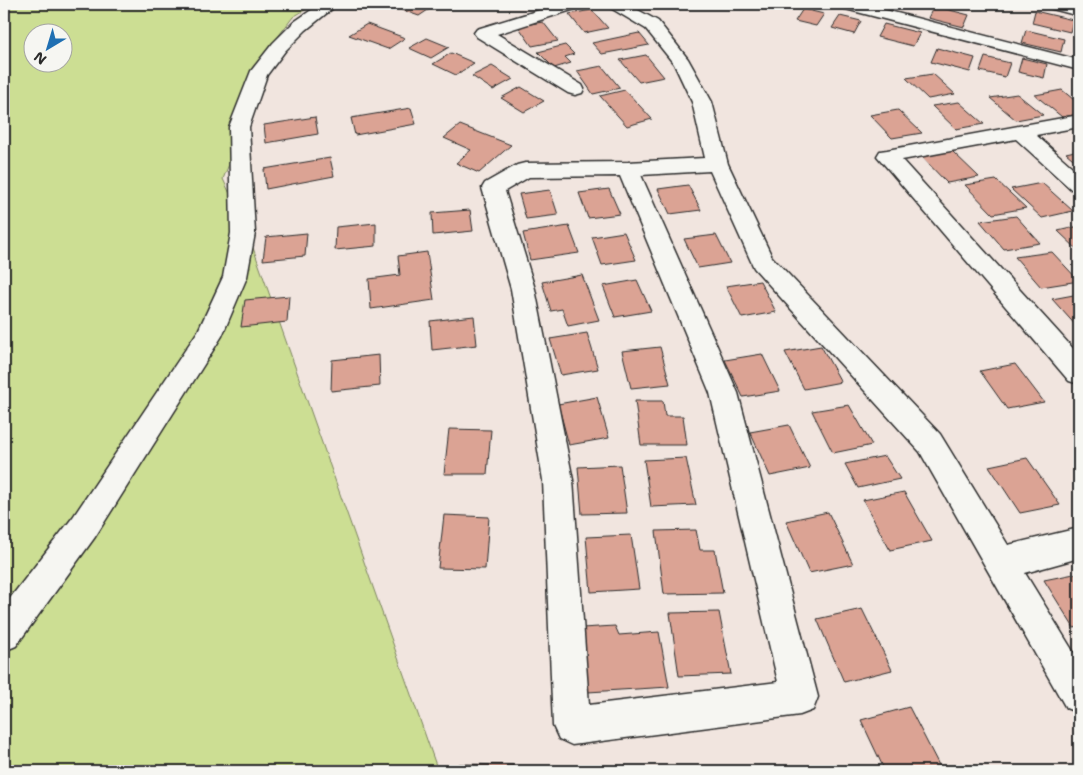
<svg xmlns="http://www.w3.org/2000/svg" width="1083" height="775" viewBox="0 0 1083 775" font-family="'Shantell Sans',sans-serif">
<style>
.green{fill:#ccde93;stroke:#7c845f;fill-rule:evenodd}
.building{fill:#dba394;stroke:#2b2b2b}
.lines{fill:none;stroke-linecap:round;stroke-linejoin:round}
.minor-casing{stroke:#2b2b2b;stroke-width:3}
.minor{fill:#f6f6f2;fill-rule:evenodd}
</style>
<rect width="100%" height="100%" fill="#f1e5df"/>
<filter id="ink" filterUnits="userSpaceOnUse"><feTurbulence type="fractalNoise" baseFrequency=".02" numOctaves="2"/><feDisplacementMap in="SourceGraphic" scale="10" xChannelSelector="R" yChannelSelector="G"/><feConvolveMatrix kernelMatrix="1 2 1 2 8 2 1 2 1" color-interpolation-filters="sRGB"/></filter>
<g filter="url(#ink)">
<path class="green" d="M 4,4 L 315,4 L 293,17 L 254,68 L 244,127 L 223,179 L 246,228 L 438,771 L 4,771 ZM 32,32 L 62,32 L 62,62 L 32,62 Z"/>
<g class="building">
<polygon points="385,4 428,4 434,6 419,16"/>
<polygon points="759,4 783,4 777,11 757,6"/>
<polygon points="934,6 969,15 964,27 928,18"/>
<polygon points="803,9 824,14 816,26 795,21"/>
<polygon points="592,10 608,28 584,33 569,14"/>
<polygon points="1035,11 1073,20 1070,32 1032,23"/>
<polygon points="840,16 861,21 854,34 832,28"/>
<polygon points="543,22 558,41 532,46 518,26"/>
<polygon points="367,24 405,38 388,49 349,35"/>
<polygon points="884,24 920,33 913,46 877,37"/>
<polygon points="1026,30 1064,39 1061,52 1022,43"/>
<polygon points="639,33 649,45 602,54 592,43"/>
<polygon points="427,38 449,47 431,58 409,48"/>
<polygon points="565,45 574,54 565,57 571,63 554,68 538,52"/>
<polygon points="937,48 975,58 970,72 931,62"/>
<polygon points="451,53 474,63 456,75 433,64"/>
<polygon points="646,55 664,77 639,82 620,60"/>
<polygon points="985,57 1010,63 1005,77 980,71"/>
<polygon points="1022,58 1047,64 1044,78 1018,72"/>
<polygon points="492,66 513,79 493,90 472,76"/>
<polygon points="602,66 620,88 593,94 577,71"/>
<polygon points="933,74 955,94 928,99 906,78"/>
<polygon points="521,87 544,101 524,112 501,98"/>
<polygon points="625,90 652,119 627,126 600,96"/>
<polygon points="1062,90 1079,104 1079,114 1062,117 1035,95"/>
<polygon points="1017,94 1043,115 1016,120 990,98"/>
<polygon points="959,102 984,124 956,129 932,106"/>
<polygon points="411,108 416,124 355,135 351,118"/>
<polygon points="898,110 922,133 892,138 870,115"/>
<polygon points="315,117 318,134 266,143 264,125"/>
<polygon points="460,125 511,145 479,173 456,163 471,150 444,138"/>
<polygon points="1079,150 1079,164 1066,153"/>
<polygon points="952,151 979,177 947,183 922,157"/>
<polygon points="330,158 334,176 266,189 264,169"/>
<polygon points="996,180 1026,208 993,214 965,185"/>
<polygon points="1042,183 1073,211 1042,218 1011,189"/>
<polygon points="688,185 701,210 670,214 658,189"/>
<polygon points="609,189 620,214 588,218 579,193"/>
<polygon points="550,190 558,215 526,219 519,194"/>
<polygon points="470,210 473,231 433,235 432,213"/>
<polygon points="1016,216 1040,243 1004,249 980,221"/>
<polygon points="376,223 376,246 335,250 336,227"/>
<polygon points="569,226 579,253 530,260 523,233"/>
<polygon points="1079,226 1079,251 1058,231"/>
<polygon points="624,232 636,260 602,265 592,237"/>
<polygon points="307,233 305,256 263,260 266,237"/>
<polygon points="716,235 730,263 698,268 684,239"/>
<polygon points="427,252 434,300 371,309 369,279 400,275 398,256"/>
<polygon points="1052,252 1079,281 1041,287 1015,257"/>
<polygon points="582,275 599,320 568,326 562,309 551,311 542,282"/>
<polygon points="637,280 651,311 615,317 603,286"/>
<polygon points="760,281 776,312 742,318 726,286"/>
<polygon points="1079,294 1079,329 1052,299"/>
<polygon points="289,296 287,322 241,327 245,300"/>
<polygon points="474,316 477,345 432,350 430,321"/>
<polygon points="587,333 598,369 561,375 550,339"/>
<polygon points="821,346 841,382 804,389 785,352"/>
<polygon points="660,347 670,384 631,388 622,351"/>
<polygon points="762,354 780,391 743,397 725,360"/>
<polygon points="379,355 380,386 331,391 332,360"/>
<polygon points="1015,364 1044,402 1007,409 980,371"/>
<polygon points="597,397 609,438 569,445 558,404"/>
<polygon points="635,401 663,401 665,416 683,416 687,445 641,445"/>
<polygon points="849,405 872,445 833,453 812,411"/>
<polygon points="789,425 810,468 770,476 750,432"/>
<polygon points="449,429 491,430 487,474 444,474"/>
<polygon points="885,456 900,479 858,488 845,464"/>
<polygon points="686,458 696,505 651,507 644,460"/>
<polygon points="1027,458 1060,505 1020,513 989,466"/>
<polygon points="620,465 627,513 582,514 578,467"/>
<polygon points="904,492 932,541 890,550 863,500"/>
<polygon points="828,512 853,564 809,573 786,521"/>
<polygon points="444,515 489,517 485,569 438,568"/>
<polygon points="696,530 700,550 715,550 723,593 664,594 656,531"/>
<polygon points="631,535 639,589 591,592 586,537"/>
<polygon points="1079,573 1079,627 1074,628 1044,580"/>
<polygon points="862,609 892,670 844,682 817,619"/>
<polygon points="719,612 731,674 679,676 670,613"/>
<polygon points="615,626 619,635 659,632 669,687 588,692 582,628"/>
<polygon points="909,707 942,771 885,771 861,720"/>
<polygon points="458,764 513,765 513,771 458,771"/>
</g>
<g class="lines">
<g class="minor-casing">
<g id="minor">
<polygon points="320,4 338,4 306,30 285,51 267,75 249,127 255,233 247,277 222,336 95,537 16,646 4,651 4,606 73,517 198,331 223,277 231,233 229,127 251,71 273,43 294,22"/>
<polygon points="559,4 583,4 581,7 497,34 582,85 584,89 582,93 575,95 568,93 477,37 474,33 477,29"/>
<path d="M 607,4 L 627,4 L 658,21 L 688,59 L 712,102 L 728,164 L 772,257 L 940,434 L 1008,545 L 1079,528 L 1079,558 L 1025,573 L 1079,661 L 1079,713 L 1066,708 L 920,452 L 754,268 L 710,171 L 641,175 L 738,393 L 818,697 L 813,710 L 800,715 L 572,745 L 559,739 L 553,726 L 543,480 L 511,289 L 482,188 L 485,183 L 517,165 L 525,163 L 628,162 L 705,158 L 692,102 L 674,64 L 646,29 L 609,7 ZM 620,176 L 710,393 L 778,682 L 589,705 L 573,480 L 535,289 L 505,191 L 529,177 Z"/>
<polygon points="836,4 862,4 1079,60 1079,70 838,7"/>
<polygon points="1043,4 1070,4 1079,6 1079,16 1045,7"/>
<polygon points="1079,115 1079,127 1036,135 1079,173 1079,191 1071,189 1016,139 902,160 1079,355 1079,384 1069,381 877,156 880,151 887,150"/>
</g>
</g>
<use href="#minor" class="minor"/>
</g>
</g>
<rect width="1083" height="775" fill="none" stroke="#f6f6f2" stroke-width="20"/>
<rect x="10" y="10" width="1063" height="755" fill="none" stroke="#2b2b2b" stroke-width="2" filter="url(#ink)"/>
<g transform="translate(48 48) rotate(218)"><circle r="24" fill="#f6f6f2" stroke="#a5a5a2"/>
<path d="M0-4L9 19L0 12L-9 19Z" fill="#1f6fb2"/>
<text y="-8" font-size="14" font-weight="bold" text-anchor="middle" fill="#2b2b2b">N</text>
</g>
</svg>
